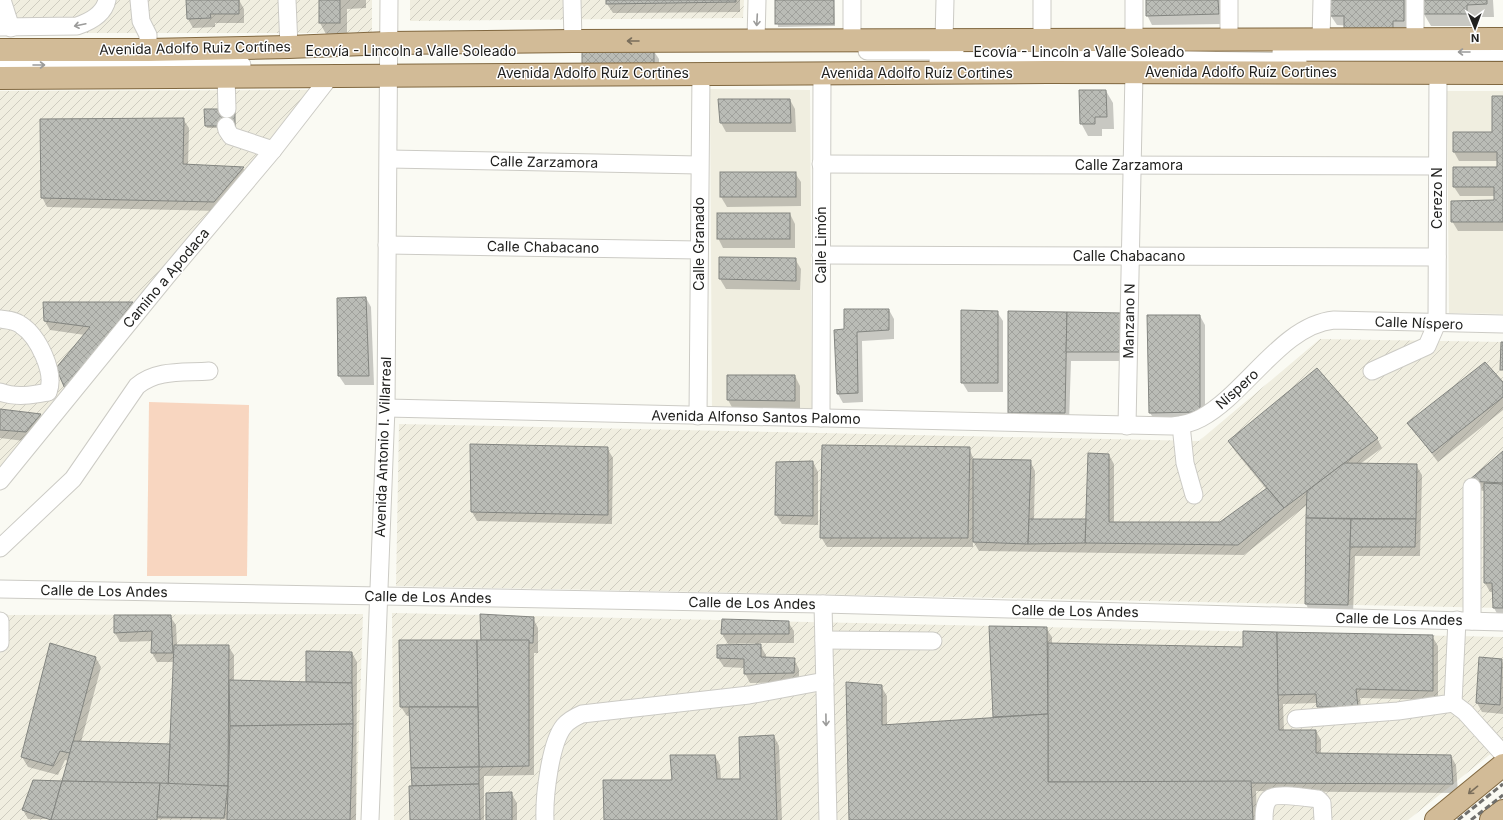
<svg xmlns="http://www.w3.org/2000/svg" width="1503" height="820" viewBox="0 0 1503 820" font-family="Inter,sans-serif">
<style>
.built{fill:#f0eee0}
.industrial{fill:url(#industrial-furrows)}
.pitch{fill:#f8d6c0}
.shadow{fill:#0003}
.building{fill:url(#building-cross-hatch);stroke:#838580}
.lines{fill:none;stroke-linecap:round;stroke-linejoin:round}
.minor-casing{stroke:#cccbc5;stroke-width:19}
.major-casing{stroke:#816840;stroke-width:24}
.minor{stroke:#fff;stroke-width:17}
.major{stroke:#d2bb97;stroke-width:22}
.rail{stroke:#6f6f6c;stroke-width:3;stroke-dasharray:6 3;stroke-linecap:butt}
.oneway{stroke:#9b9b9a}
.oneway2{stroke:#7a6e5b}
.labels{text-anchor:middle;stroke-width:3;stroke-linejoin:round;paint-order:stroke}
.street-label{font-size:14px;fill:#21211f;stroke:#fff}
</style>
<defs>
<pattern id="industrial-furrows" width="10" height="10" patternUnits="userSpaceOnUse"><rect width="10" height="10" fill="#f0eee0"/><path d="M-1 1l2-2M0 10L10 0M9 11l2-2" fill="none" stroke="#ceccc0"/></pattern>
<pattern id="building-cross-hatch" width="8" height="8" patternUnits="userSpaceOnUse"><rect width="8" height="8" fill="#babcb6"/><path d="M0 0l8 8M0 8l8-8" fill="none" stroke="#a0a19c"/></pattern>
</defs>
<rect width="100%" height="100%" fill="#fafaf3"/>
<g class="built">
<polygon points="710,89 810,90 812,410 712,410"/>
<polygon points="1447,91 1503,91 1503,314 1449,313"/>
</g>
<g class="industrial">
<rect x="0" y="0" width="372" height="33"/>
<polygon points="410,0 744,0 743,18 410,21"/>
<polygon points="311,90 66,391 0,467 0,91"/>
<polygon points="1320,339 1503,342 1503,608 396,586 399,424 1199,441"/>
<polygon points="392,613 1503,637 1503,744 1408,820 394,820"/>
<polygon points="363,614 356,820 0,820 0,615"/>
</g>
<polygon class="pitch" points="149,402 249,405 247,576 147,576"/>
<g class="shadow">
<polygon points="187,0 239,0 244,9 244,23 215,23 215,27 193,28 188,19"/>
<polygon points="320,0 366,0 366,8 347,9 347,35 327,36 320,23"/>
<polygon points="607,0 740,0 740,12 613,13 607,4"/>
<polygon points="776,0 834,0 835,26 778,27"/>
<polygon points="1147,0 1223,0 1223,24 1152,25 1147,15"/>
<polygon points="1331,0 1409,0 1409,30 1337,25 1331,16"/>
<polygon points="1424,0 1493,0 1494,17 1474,17 1474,26 1431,26 1424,14"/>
<polygon points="653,50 659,59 659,77 588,77"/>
<polygon points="1106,91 1113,103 1114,129 1102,129 1102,136 1088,136 1081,123"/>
<polygon points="1503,97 1503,231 1458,231 1452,221 1495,201 1495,196 1460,196 1454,187 1498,168 1498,161 1459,161 1454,152 1493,133"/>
<polygon points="790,100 795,109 796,132 726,132 721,123"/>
<polygon points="234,110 236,128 207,128 206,126"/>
<polygon points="183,119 189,128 188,165 243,168 249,177 219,211 47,207 42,197"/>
<polygon points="721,173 795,173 801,182 801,206 727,207 721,197"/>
<polygon points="790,214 795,224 795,248 723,248 718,238"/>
<polygon points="720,258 795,259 801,269 800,290 726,289 720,279"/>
<polygon points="366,298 371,307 374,385 345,385 339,376"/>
<polygon points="44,303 133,303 138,312 72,399 85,335 50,330 45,321"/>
<polygon points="889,310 894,319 894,339 862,341 863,402 843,403 838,394 845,330"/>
<polygon points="997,312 1003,321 1003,392 968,392 962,382"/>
<polygon points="1009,312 1121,314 1126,361 1071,361 1069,422 1014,422 1009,412"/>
<polygon points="1200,316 1205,325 1205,421 1156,422 1150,413"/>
<polygon points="795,376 800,386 800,410 733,409 728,400"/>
<polygon points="1503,384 1503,410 1438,462 1409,424"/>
<polygon points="0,410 41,415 46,424 32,442 0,438"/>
<polygon points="1377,438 1382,448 1360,464 1416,465 1422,475 1420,556 1355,556 1353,614 1311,614 1306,604 1308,504 1244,555 979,551 973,541 973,547 827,547 821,537 969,448 974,460 1030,461 1035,471 1034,520 1087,520 1109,455 1114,464 1114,523 1221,523 1267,490 1235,451 1229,442"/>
<polygon points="607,448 613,458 612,524 477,521 472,512"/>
<polygon points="1503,452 1503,617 1499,617 1494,608 1493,592 1490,592 1485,583 1485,491 1474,490 1469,481"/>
<polygon points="813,462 818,472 818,525 782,524 776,515"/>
<polygon points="170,616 176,625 177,646 228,646 234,655 234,681 307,683 352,653 357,662 356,820 28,819 23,810 63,782 69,761 65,760 58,775 28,767 22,757 96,658 101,667 81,742 171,745 174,662 157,662 152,653 153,641 120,642 115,633"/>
<polygon points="533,618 538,628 538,653 534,653 534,775 484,776 484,820 411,820 413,787 410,716 407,716 401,707 400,641 482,641"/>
<polygon points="723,621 788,622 794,631 794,643 759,643 766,655 766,659 794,659 799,669 799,682 750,683 745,673 745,668 724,667 718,658 755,645 755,643 728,644 722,634"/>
<polygon points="990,627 1046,628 1052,637 1052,644 1244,648 1432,636 1438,646 1438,700 1360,698 1362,716 1323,716 1317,703 1283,704 1284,731 1316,731 1321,740 1321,754 1451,756 1456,765 1458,793 1256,791 1257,820 850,820 881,686 887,696 887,725 994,718"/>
<polygon points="1501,660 1503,663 1503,714 1482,712 1477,703"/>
<polygon points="774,736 779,746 782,820 605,820 715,756 720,765 721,780 741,780"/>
<polygon points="511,793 517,803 517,820 487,820"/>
</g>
<g class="building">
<polygon points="186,0 239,0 239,14 210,14 211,18 187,19"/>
<rect x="319" y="0" width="21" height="23"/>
<polygon points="606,0 736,0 736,2 606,4"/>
<rect x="775" y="0" width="59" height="24"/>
<polygon points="1146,0 1218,0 1219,14 1146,16"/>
<polygon points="1330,0 1404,0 1404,21 1393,21 1393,30 1344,30 1344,16 1330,16"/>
<polygon points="1423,0 1487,0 1487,4 1467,5 1467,14 1423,14"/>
<polygon points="582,48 654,49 654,68 582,68"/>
<polygon points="1079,90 1106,90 1107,117 1095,117 1095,124 1080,124"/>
<polygon points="1492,96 1503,96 1503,222 1451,222 1451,201 1494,200 1494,187 1453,187 1453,167 1497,167 1497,152 1453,152 1453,132 1492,132"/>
<polygon points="718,99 790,99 791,123 720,123"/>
<polygon points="204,109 235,109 235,126 205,126"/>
<polygon points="184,118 183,164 244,167 214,202 41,198 40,119"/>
<rect x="720" y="172" width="76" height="25"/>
<rect x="717" y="213" width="73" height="26"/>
<polygon points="719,257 796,258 796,281 719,279"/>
<polygon points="366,297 369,376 338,376 337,298"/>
<polygon points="43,302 133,302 66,391 56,368 90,327 44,321"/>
<polygon points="844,309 889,309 889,330 857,332 858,393 837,394 834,330 844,329"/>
<polygon points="961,310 998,311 998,383 961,383"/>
<polygon points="1008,311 1067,312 1065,413 1008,413"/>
<polygon points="1067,312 1122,313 1121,352 1066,352"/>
<polygon points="1147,315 1200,315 1200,412 1149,413"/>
<polygon points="1501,342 1503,342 1503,370 1500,370"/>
<polygon points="1485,362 1503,382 1503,397 1432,453 1407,423"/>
<polygon points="1317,368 1378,438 1284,508 1228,441"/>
<polygon points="727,375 795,375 795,401 727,400"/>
<polygon points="0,409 41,414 26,432 0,430"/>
<polygon points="470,444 608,447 608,515 471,512"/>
<polygon points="822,445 970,447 968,538 820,538"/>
<polygon points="1503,451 1503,483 1468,481"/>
<polygon points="1088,453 1109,454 1109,522 1220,522 1267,488 1284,508 1238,545 1085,543"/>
<polygon points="973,459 1031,460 1028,544 973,542"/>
<polygon points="813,461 813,516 775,515 776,462"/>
<polygon points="1344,463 1417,464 1416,519 1306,518 1307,491"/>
<polygon points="1484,483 1503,484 1503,608 1493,608 1492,583 1484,583"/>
<polygon points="1306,518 1351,519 1348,605 1305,604"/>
<polygon points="1029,519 1086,519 1085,543 1028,544"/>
<polygon points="1351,519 1416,519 1415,547 1350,547"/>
<polygon points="480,614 534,617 533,643 481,642"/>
<polygon points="114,615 171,615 173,653 151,653 152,631 114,633"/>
<polygon points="722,619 789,621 789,634 721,634"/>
<polygon points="989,626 1047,627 1048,714 993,717"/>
<polygon points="1243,631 1277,632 1279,730 1316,730 1316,753 1451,755 1453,784 1048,782 1048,643 1243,647"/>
<polygon points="1277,632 1433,635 1433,691 1356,689 1358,707 1317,707 1316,694 1278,695"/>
<polygon points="399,640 477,640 478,707 400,707"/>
<polygon points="477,640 529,640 529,766 479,767"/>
<polygon points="50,643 96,657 70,753 60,751 53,766 21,757"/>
<polygon points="761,644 761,657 795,658 794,673 744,674 744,659 717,658 717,645"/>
<polygon points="174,645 229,645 228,786 168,785"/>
<polygon points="306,651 352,652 352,683 306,682"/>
<polygon points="1479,657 1502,659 1500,705 1476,703"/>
<polygon points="229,680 352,683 353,724 230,726"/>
<polygon points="846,682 882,685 882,725 1048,714 1048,782 1251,781 1253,820 849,820"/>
<polygon points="409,707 478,707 479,767 411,768"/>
<polygon points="353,724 350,820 227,820 230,726"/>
<polygon points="774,735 777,820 604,820 603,780 672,780 670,755 715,755 717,779 740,779 739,737"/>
<polygon points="73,741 170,744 168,785 62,781"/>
<polygon points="479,767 479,784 412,786 411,768"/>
<polygon points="33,780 62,781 51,820 22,810"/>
<polygon points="62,781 160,783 157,820 51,820"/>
<polygon points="160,783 228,786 224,818 157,817"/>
<polygon points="479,784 480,820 410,820 409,786"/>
<polygon points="512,792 512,820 486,820 486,793"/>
</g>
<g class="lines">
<g class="minor-casing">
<g id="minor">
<polyline points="2,0 11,28"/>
<polyline points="139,0 141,21 148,35 148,50"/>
<polyline points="287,0 289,47"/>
<polyline points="572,0 573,41"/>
<polyline points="1042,0 1042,40"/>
<path d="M 0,27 L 77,26 C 89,22 104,14 107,0"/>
<polyline points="1321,39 1322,0"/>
<polyline points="1415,39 1415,0"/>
<polyline points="756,40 757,0"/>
<polyline points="852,40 852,0"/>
<polyline points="944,40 945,0"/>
<polyline points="1134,40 1134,0"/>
<polyline points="1229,40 1229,0"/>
<polyline points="867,51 955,51"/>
<polyline points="1281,52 1503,52"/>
<polyline points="938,61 1134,59 1298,62"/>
<polyline points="0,65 242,65"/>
<polyline points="226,76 227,109"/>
<polyline points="226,126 227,130 231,136 273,150"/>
<polyline points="389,159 699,165"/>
<polyline points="821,164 1437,166"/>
<polyline points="387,245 699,250"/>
<polyline points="821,255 1437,257"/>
<path d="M 0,319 C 7,320 15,320 21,325 C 38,336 56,373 48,392"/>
<polyline points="1372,371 1427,346 1437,323 1438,73"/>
<path d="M 0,392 C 16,398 32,395 48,392"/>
<path d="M 386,408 L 1172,426 C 1183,425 1192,423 1201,418 C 1246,394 1282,325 1334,320 L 1503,324"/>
<polyline points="698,416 701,73"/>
<polyline points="821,418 822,73"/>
<polyline points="1181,425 1185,463 1194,495"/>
<polyline points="1127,426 1134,72"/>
<polyline points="0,481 167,276 273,150 332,74"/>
<path d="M 0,548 L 73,479 L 137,386 C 157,369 184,373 209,371"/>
<polyline points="0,589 823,604 1503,622"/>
<polyline points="823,604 828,820"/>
<polyline points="0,621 0,643"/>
<polyline points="1472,621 1472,487"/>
<polyline points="824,640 933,641"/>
<polyline points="1453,703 1465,712 1503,754"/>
<polyline points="1296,719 1398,711 1453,703 1457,620"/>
<polyline points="370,820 386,408 389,0"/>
<path d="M 545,820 C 544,798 550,743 564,726 C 569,720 575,717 582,714 L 749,695 L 825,681"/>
<path d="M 1264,820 C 1264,814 1264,804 1269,799 C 1276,792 1308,798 1318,799 L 1322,803 L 1323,820"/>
</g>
</g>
<g class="major-casing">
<g id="major">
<polyline points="0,50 148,50 289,47 389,43 573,41 1503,39"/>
<path d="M 0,78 C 501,72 1002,71 1503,73"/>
<polyline points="1436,820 1503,765"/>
<polyline points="1491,820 1503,811"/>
</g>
</g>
<use href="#minor" class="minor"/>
<use href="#major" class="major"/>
<g class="rail">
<polyline points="1458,820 1503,784"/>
<polyline points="1471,820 1503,795"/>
</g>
</g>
<defs><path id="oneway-shaft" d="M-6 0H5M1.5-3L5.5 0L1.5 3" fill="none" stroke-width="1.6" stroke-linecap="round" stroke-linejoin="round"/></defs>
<g class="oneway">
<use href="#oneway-shaft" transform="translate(757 20) rotate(93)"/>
<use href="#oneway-shaft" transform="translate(80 25) rotate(168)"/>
<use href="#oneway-shaft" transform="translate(1464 52) rotate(-180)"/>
<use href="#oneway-shaft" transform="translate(39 65)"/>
<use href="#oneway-shaft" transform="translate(826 720) rotate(89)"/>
</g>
<g class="oneway2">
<use href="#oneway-shaft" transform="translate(633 41) rotate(180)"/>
<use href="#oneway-shaft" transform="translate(1473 790) rotate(141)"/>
</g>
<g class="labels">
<g class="street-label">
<text transform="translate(195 48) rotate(-1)" y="5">Avenida Adolfo Ruiz Cortínes</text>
<text x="411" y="56">Ecovía - Lincoln a Valle Soleado</text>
<text x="1079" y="57">Ecovía - Lincoln a Valle Soleado</text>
<text x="1241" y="77">Avenida Adolfo Ruíz Cortines</text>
<text x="593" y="78">Avenida Adolfo Ruíz Cortines</text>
<text x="917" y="78">Avenida Adolfo Ruíz Cortines</text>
<text transform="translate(544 162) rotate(1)" y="5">Calle Zarzamora</text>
<text x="1129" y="170">Calle Zarzamora</text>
<text transform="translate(1437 198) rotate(-90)" y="5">Cerezo N</text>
<text transform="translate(699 244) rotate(-90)" y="5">Calle Granado</text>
<text transform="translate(821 245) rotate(-90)" y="5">Calle Limón</text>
<text transform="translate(543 247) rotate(1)" y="5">Calle Chabacano</text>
<text x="1129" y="261">Calle Chabacano</text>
<text transform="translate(166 278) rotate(-50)" y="5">Camino a Apodaca</text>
<text transform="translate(1129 321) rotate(-89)" y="5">Manzano N</text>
<text transform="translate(1419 323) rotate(2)" y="5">Calle Níspero</text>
<text transform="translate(1237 389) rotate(-42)" y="5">Níspero</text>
<text transform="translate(756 417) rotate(1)" y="5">Avenida Alfonso Santos Palomo</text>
<text transform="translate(383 447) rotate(-88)" y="5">Avenida Antonio I. Villarreal</text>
<text transform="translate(104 591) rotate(1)" y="5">Calle de Los Andes</text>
<text transform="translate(428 597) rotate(1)" y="5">Calle de Los Andes</text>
<text transform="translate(752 603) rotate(1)" y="5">Calle de Los Andes</text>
<text transform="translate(1075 611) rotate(1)" y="5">Calle de Los Andes</text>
<text transform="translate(1399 619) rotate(1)" y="5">Calle de Los Andes</text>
</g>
</g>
<g transform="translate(1475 28) rotate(179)" stroke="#ffffff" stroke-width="3" paint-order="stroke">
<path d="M0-3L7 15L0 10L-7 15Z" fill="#21211f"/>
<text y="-6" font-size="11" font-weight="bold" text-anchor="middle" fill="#21211f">N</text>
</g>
</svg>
